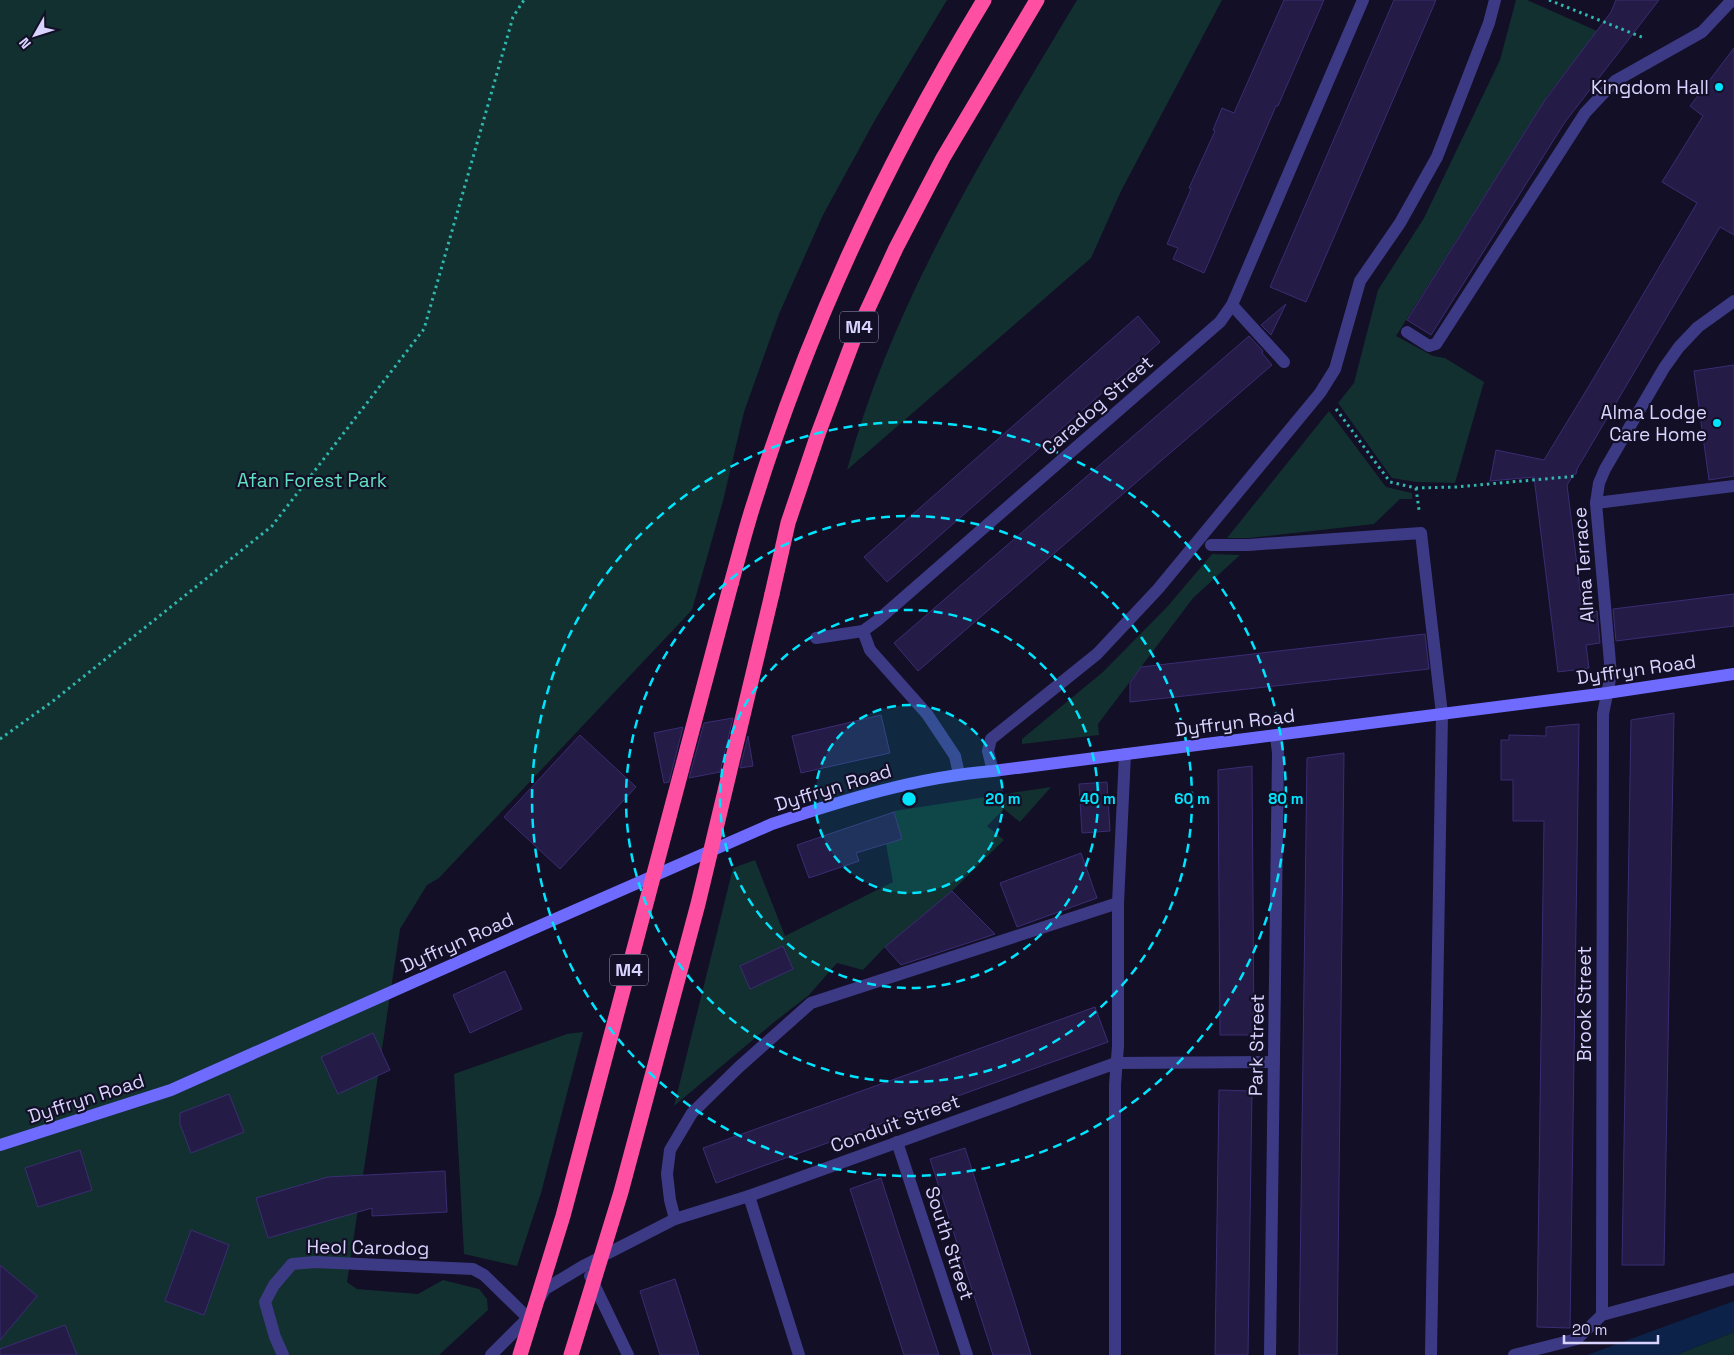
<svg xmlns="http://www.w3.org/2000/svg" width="1734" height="1355" viewBox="0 0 1734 1355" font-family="'Space Grotesk',sans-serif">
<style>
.green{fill:#12302f}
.water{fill:#0c2248}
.building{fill:#241b47;stroke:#3b2d73}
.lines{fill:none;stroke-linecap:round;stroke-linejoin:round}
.path{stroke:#2fb8b0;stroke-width:3;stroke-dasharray:2.5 4;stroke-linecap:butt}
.lane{stroke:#3d3a85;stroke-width:12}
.street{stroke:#3d3a85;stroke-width:12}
.secondary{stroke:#6f6bff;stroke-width:12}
.highway{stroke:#ff4fa3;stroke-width:15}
.highway-bridge{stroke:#ff4fa3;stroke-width:15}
.ring{fill:none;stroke:#00e5ff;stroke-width:2.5;stroke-dasharray:9 6}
.poi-dot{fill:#00e5ff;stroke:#130f26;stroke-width:2}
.labels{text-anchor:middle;stroke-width:4.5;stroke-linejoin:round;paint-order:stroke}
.shield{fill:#130f26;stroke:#9e99be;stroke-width:1}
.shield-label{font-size:18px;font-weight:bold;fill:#d9d4ff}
.poi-label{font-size:19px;fill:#d9d4ff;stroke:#130f26;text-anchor:end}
.street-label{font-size:19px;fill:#d9d4ff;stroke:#130f26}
.park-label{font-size:19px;fill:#5fe0c0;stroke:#130f26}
.centre{fill:#00e5ff;stroke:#130f26;stroke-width:2.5}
.ring-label{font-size:15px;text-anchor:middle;font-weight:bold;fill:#00e5ff;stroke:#130f26;stroke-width:4.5;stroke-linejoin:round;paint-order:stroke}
</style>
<rect width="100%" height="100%" fill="#130f26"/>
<g class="green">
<polygon points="0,0 947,0 875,120 823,215 779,314 744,412 723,501 692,610 439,878 427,885 400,929 347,1282 357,1289 418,1294 443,1280 479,1289 487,1299 488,1310 439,1355 0,1355"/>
<path d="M 1077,0 L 1222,0 L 1121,191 L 1091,258 L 847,470 C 893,300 988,149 1077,0 Z"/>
<polygon points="1516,0 1527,0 1597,31 1548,95 1396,336 1433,356 1445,358 1484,382 1455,483 1416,482 1392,478 1338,403 1354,383 1378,290 1424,218 1500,60"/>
<polygon points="1329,411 1386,487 1412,493 1412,499 1400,499 1374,524 1249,538 1227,538"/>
<polygon points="1212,554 1240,555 1193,598 1098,724 1099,735 1022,744 1022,739 1103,672 1168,606"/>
<polygon points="1051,787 1020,822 1004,809 987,826 1004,840 952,891 885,947 863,970 837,963 809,995 773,1023 674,1106 733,868 755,860 785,936 893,882 886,844 902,839 894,811"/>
<polygon points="583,1032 541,1193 517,1266 464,1254 454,1074 567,1034"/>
<polygon points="1734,1332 1734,1355 1676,1355"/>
</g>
<polygon class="water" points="1734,1301 1734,1332 1676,1355 1587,1355"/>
<g class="building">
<polygon points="1284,0 1324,0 1278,106 1276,106 1204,273 1173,259 1178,248 1167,244 1191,189 1189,188 1194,177 1215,131 1213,130 1222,108 1234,113"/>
<polygon points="1394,0 1436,0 1306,302 1270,287"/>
<polygon points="1616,0 1659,0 1565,122 1431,335 1407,320 1545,100 1611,12"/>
<polygon points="1734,48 1734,235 1720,227 1577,469 1576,474 1574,474 1567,485 1583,613 1597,611 1600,643 1586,645 1589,668 1558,672 1534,477 1490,481 1496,450 1544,460 1589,386 1697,203 1662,182 1703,116 1690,106"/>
<polygon points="1286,304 1271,335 1261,325"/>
<polygon points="1138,316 1160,342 887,582 864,557"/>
<polygon points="1249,336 1263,351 1262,353 1272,365 918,671 894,643"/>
<polygon points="1734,365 1734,476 1709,480 1694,371"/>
<polygon points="1734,594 1734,626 1616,641 1613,609"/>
<polygon points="1425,634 1429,669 1130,702 1130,683 1141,667"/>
<polygon points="1674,713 1664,1265 1622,1265 1631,720"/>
<polygon points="881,715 890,753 801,773 792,736"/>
<polygon points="733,718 720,772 689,778 704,723"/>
<polygon points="1579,724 1570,1328 1537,1327 1544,821 1513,821 1513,780 1501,780 1501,740 1509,740 1509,735 1546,736 1546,727"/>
<polygon points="683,727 669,782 664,783 654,733"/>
<polygon points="580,735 636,787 560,869 504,817"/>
<polygon points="748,736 753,766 740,768"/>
<polygon points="1344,753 1337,1355 1299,1355 1307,758"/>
<polygon points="1252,766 1254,1035 1220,1035 1218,770"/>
<polygon points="1107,782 1110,831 1082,833 1079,784"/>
<polygon points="894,812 902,839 856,853 859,861 809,878 797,845"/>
<polygon points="1081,853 1097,898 1017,927 1000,883"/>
<polygon points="952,891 995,934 901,965 885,947"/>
<polygon points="783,946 793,969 750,989 740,966"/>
<polygon points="505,971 522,1009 470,1033 453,995"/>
<polygon points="1095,1007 1108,1042 716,1183 703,1148"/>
<polygon points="373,1033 390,1070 338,1094 321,1057"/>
<polygon points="1219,1090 1252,1091 1248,1355 1215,1355"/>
<polygon points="229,1094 244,1132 191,1153 180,1124 180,1113"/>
<polygon points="965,1148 1013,1297 1031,1355 993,1355 930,1159"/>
<polygon points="80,1150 92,1190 38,1207 25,1168"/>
<polygon points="445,1171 447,1212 372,1216 372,1208 268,1238 256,1198 328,1177"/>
<polygon points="881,1178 897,1228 939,1355 904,1355 866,1238 850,1189"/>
<polygon points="191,1230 229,1245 204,1315 165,1301"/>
<polygon points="0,1265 37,1296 0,1340"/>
<polygon points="675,1279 683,1304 699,1355 660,1355 640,1291"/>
<polygon points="65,1325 77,1355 0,1355 0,1349"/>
</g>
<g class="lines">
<g class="path">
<polyline points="1549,0 1644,38"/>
<polyline points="1336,409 1390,482 1416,488 1456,487 1577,476"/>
<polyline points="1416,488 1419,510"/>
<polyline points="0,739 53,701 272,526 424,329 513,17 524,0"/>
</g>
<g class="lane">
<polyline points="1232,305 1284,362"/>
<polyline points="1407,332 1429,346 1436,344 1585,113 1615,81 1647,63"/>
<polyline points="1596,503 1734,486"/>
<polyline points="1211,545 1248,545 1421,533 1442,714 1431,1355"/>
<polyline points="816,638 863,631"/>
<polyline points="993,771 988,751 991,739 1097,654 1158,589 1320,393 1335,369 1360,281 1400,223 1437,157 1489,23 1495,0"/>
<polyline points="749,1196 799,1355"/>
<polyline points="675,1219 670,1200 667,1174 670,1150 692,1113 739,1067 811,1003 1118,903"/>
<polyline points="1115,1355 1115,1085 1118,1046 1118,903 1125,754"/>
<polyline points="1514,1355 1577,1339 1602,1315 1734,1279"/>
</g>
<g class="street">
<polyline points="1647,63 1702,32 1732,0"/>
<polyline points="959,774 955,756 927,714 870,650 863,631 878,620 1220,322 1232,305 1363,0"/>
<polyline points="897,1142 967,1355"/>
<polyline points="590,1276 628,1355"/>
<polyline points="1602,1315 1603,714 1611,674 1596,503 1599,483 1605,469 1664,368 1679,347 1698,327 1734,301"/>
<polyline points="283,1355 275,1337 265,1302 274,1285 292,1264 315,1262 473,1269 484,1275 528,1318"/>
<polyline points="491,1355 528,1318 545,1289 585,1265 675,1219 749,1196 1116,1063 1274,1062"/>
<polyline points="1270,1355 1278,753 1276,736"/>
</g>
<path class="secondary" d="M 0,1145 L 171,1090 L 528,931 L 772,824 C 844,800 917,777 993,771 L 1607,693 L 1734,674"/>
<g class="highway">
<path d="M 731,584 C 739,556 746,527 755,500 C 809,326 890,155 984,0"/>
<polyline points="772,594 788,523 818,434 853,341 896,248 943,158 1037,0"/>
</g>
<g class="highway-bridge">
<polyline points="520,1355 563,1216 731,584"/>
<polyline points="571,1355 621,1192 698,904 772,594"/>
</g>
</g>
<circle cx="909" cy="799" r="94" fill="#00e5ff" fill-opacity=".12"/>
<g class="ring">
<circle cx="909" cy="799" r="94"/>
<circle cx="909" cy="799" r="189"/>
<circle cx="909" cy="799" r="283"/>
<circle cx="909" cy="799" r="377"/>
</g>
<g class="poi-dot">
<circle cx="1719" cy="87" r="5"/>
<circle cx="1717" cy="423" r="5"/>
</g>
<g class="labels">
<g class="shield">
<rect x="840" y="311.5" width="38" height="31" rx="4"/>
<rect x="610" y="954.5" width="38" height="31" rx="4"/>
</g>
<g class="shield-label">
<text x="859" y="333">M4</text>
<text x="629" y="976">M4</text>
</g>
<g class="poi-label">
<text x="1709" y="94">Kingdom Hall</text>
<text x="1707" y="419">Alma Lodge<tspan x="1707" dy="22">Care Home</tspan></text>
</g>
<g class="street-label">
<text transform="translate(1097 405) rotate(-41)" y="7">Caradog Street</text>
<text transform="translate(1583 565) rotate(-94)" y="7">Alma Terrace</text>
<text transform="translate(1636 669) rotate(-8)" y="7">Dyffryn Road</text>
<text transform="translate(1235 722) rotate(-7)" y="7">Dyffryn Road</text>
<text transform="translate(833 787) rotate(-17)" y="7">Dyffryn Road</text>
<text transform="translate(457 942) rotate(-24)" y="7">Dyffryn Road</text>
<text transform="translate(1584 1004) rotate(-90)" y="7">Brook Street</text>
<text transform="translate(1256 1045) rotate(-89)" y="7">Park Street</text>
<text transform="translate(86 1098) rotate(-18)" y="7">Dyffryn Road</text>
<text transform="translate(895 1123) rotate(-20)" y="7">Conduit Street</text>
<text transform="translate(950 1243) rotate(72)" y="7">South Street</text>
<text transform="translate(368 1247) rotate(1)" y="7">Heol Carodog</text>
</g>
<g class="park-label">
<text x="312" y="487">Afan Forest Park</text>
</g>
</g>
<circle cx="909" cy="799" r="8" class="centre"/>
<g class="ring-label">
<text x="1003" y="804">20 m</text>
<text x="1098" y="804">40 m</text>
<text x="1192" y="804">60 m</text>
<text x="1286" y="804">80 m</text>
</g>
<g transform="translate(35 35) rotate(231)" stroke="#130f26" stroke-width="4" paint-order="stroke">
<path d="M0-4L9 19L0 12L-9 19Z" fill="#d9d4ff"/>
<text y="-8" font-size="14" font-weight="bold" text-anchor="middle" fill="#d9d4ff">N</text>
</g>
<path d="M1564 1335v8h94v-8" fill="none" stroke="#d9d4ff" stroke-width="2.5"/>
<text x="1572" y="1335" font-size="15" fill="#d9d4ff" stroke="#130f26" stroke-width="4" paint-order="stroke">20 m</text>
</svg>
